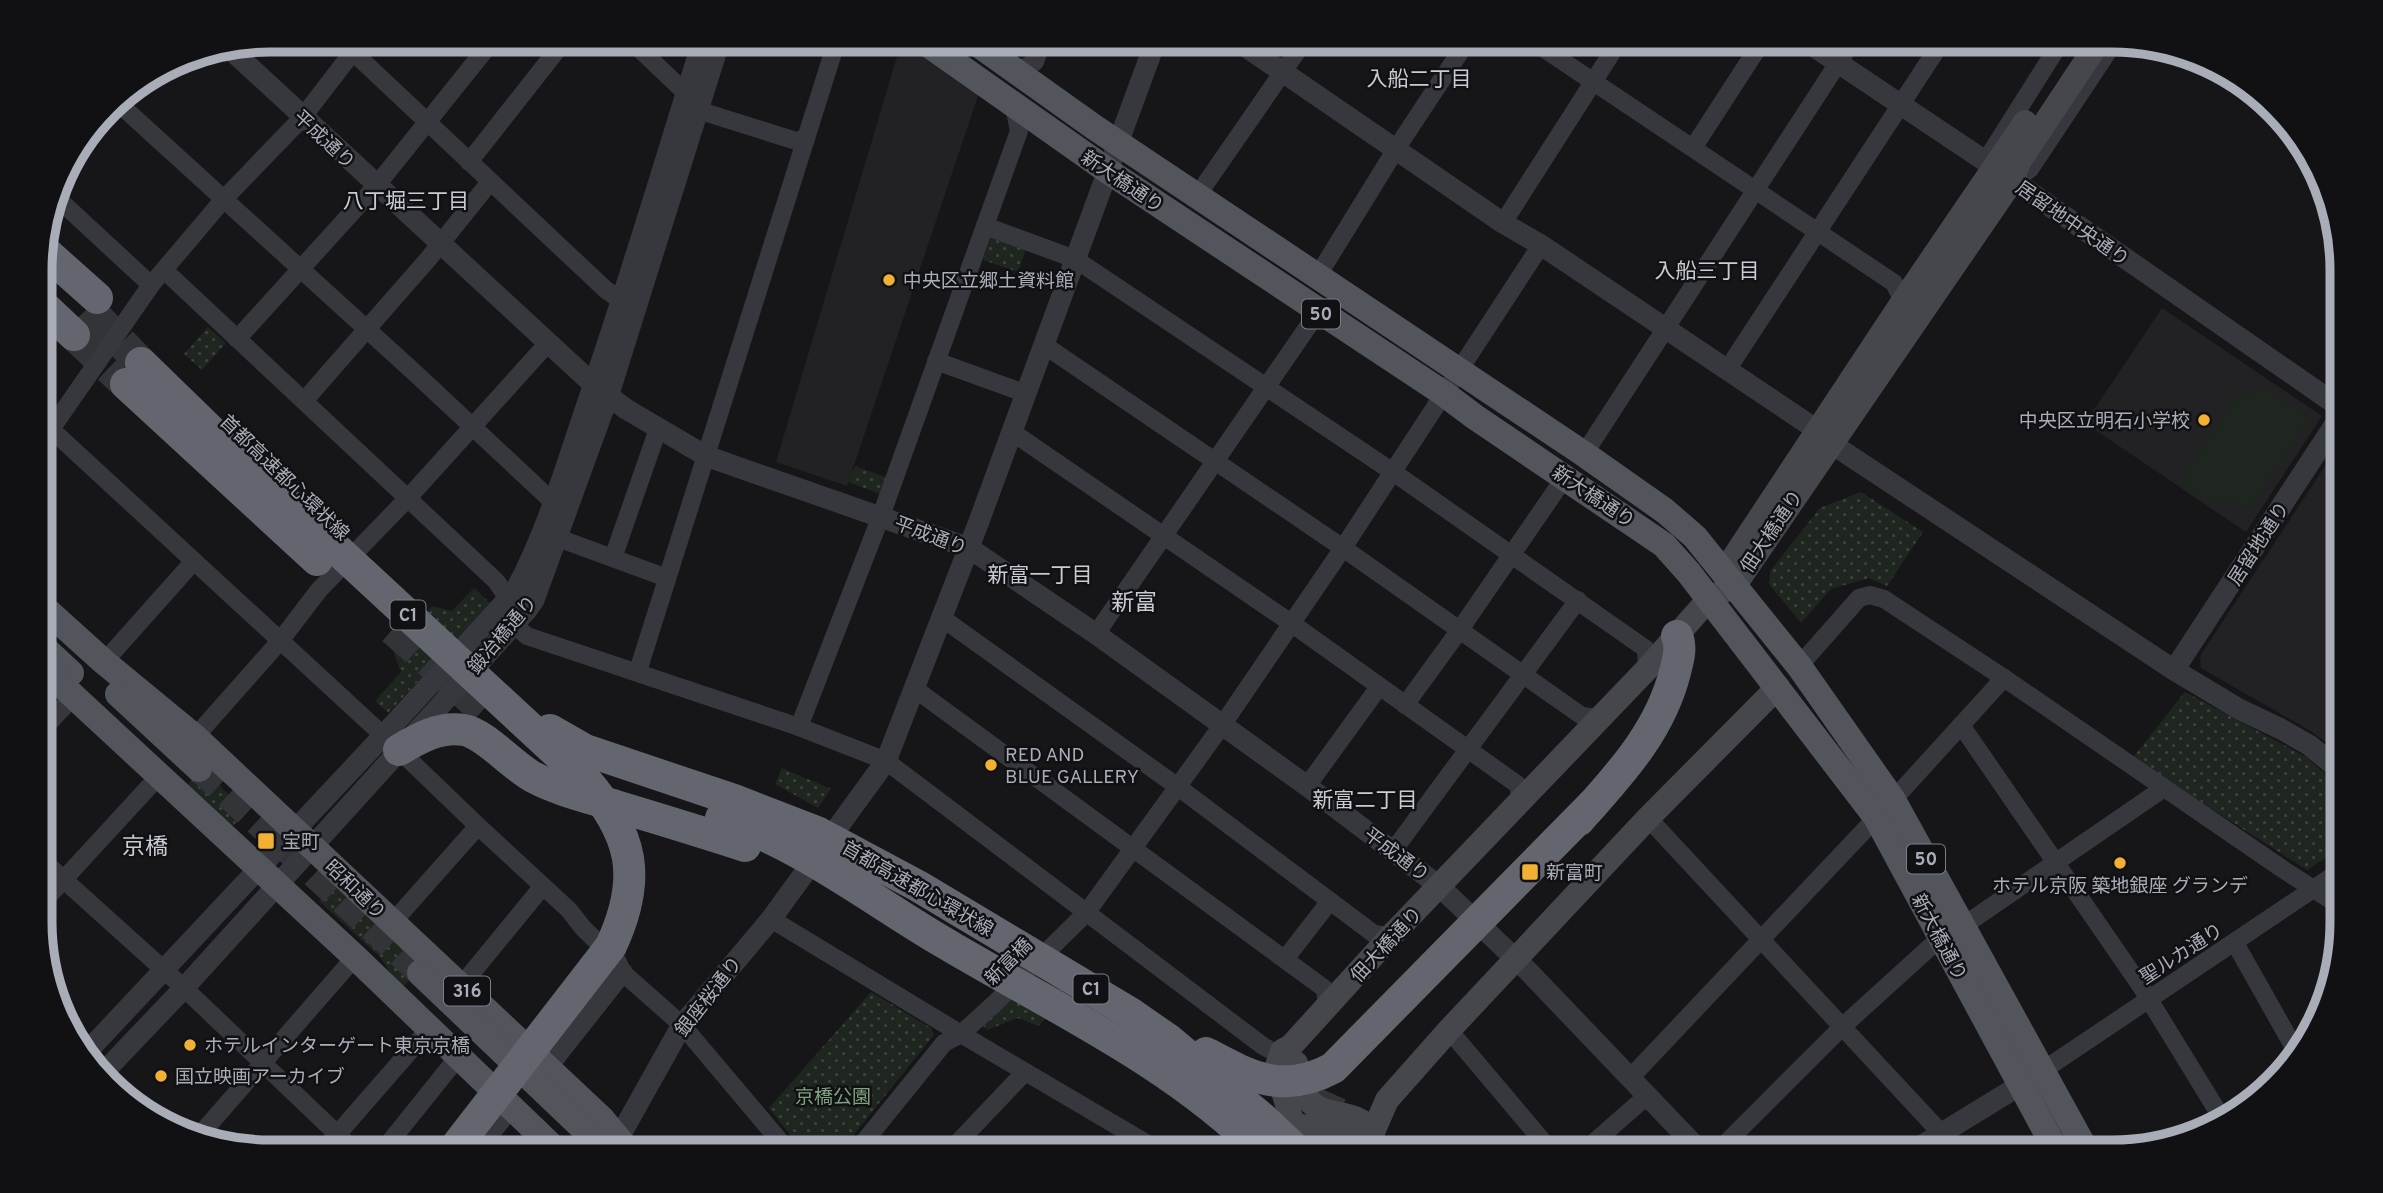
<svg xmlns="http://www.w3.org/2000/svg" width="2383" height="1193" viewBox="0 0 2383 1193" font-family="Overpass,'Noto Sans JP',sans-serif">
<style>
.built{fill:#222225}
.grass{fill:url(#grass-dots)}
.pitch{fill:#1e261f}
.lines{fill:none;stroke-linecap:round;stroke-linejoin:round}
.primary-tunnel{stroke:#333438;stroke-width:26;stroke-dasharray:26 13;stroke-linecap:butt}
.motorway-tunnel{stroke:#333438;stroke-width:32;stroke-dasharray:32 16;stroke-linecap:butt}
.minor{stroke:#37383d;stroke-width:18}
.tertiary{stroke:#37383d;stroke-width:21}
.secondary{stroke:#45474d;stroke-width:24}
.primary{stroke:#53555c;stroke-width:26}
.motorway{stroke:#63666e;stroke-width:32}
.poi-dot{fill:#f2b134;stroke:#111113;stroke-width:2.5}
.labels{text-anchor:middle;stroke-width:5;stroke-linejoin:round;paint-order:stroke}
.shield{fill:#111113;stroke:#7b7e86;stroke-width:2}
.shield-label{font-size:18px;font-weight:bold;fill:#a8adb8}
.street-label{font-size:19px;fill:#a8adb8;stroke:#111113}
.poi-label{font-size:19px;fill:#a8adb8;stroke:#111113;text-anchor:start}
.park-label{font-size:19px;fill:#7fa381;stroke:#111113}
.neighbourhood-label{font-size:21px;fill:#c9ccd4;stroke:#111113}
.quarter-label{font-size:23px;fill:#c9ccd4;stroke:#111113}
.rim{fill:none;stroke:#a8adb8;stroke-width:9}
</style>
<defs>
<pattern id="grass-dots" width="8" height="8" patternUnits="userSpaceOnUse" patternTransform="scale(1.75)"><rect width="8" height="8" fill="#1e261f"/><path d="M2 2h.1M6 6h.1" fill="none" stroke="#3c433d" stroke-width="1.8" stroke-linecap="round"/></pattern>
</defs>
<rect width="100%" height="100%" fill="#161618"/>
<g class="built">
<polygon points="902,40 980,90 847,486 776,462"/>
<polygon points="2162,308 2322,416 2246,532 2085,423"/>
<polygon points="2341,442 2342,754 2309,730 2201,668 2200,656"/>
</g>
<g class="grass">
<polygon points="991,238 1026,249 1018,272 983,260"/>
<polygon points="208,327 226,343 202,370 184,354"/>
<polygon points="855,466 886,477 880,494 848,482"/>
<polygon points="1861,492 1923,532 1887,586 1869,578 1831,589 1801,623 1769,584 1770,571 1820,508"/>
<polygon points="474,588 491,604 388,713 375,701 401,672 392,648 432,606 452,611"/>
<polygon points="2185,692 2306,757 2342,789 2343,846 2307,870 2163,778 2134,756"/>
<polygon points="206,764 222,788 246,812 230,829 186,787"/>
<polygon points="782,768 831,789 818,808 775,784"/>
<polygon points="335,884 424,965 400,990 381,958 319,901"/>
<polygon points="1059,954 1092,974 1038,1026 1018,1018 987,1030 983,1026"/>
<polygon points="871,992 931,1028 934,1035 839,1153 804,1153 769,1108"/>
</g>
<polygon class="pitch" points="2261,385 2308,417 2308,423 2247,513 2222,496 2214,507 2178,483 2240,390 2246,393 2257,391"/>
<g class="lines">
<polyline class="primary-tunnel" points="199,769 420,973"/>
<g class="motorway-tunnel">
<polyline points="88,308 141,363"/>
<polyline points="74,335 126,384"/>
<polyline points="393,629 483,710"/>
<polyline points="1313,1152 1319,1120 1331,1093"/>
</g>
<g class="minor">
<polyline points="630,40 707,113 796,141 806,138"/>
<polyline points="1531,40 1894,283 1903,301"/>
<polyline points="353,52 606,290 622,301"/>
<polyline points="1016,72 1035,62 1043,40"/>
<polyline points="116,101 415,373 553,502"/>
<polyline points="1693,148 1763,40"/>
<polyline points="1990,154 2062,40"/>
<polyline points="469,162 565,40"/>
<polyline points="2012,181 2030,169 2115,41"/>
<polyline points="1197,196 1305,40"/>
<polyline points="56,197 151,285"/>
<polyline points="1503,223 1620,40"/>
<polyline points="985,226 1075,259 1393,472 1646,649 1647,669"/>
<polyline points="164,270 496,581 503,591 514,625 527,636 799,727 886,761 1263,1046 1272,1051 1282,1051"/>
<polyline points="1317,277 1396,149 1468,40"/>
<polyline points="237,339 376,186 493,40"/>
<polyline points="1044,345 1343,548 1582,716 1600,718"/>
<polyline points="936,361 1027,394"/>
<polyline points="1727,370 1943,40"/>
<polyline points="304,401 429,258 490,182"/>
<polyline points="41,420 399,750 478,826 569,910 583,928 618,962 622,972 682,1025 790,1153"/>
<polyline points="51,429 151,285 223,200 302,118 362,40"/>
<polyline points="1012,432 1291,623 1518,785 1521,800"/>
<polyline points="1584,454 1853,40"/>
<polyline points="558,538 667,578"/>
<polyline points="613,558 658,429"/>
<polyline points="942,618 1178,787 1374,934 1391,936"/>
<polyline points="1096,634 1318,312"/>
<polyline points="104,662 194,561"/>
<polyline points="1799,666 1859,598 1870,595 1884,599 2004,678 2284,870 2343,908"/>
<polyline points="638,671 837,40"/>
<polyline points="915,689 1325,989 1327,1007"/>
<polyline points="1405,705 1459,631 1565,477"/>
<polyline points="1961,725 2142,988 2223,1120"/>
<polyline points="799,727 881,516 1019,131 1014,106"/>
<polyline points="42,730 73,697"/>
<polyline points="195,737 280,641 319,590 408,498 548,343"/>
<polyline points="1307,786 1379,687"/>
<polyline points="1648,818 1942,1134"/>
<polyline points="1393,851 1578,600"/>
<polyline points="42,860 184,988 357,1153"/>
<polyline points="42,903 158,777"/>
<polyline points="771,919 961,1034 1163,1153"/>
<polyline points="392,923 478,826"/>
<polyline points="1963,926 2164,788"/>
<polyline points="2235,943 2296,1051"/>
<polyline points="1285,959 1330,901"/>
<polyline points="461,986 543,886"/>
<polyline points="1449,1030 1552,1152"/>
<polyline points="2042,1071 2343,869"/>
<polyline points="1631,1077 1893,800 2004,678"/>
<polyline points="199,1136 355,957"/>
<polyline points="1583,1152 1648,1095"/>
<polyline points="1717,1152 1842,1027 1940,938"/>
<polyline points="321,1153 429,1029"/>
<polyline points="381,1153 458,1057"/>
<polyline points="855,1153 944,1043 961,1034 994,1004 1087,912 1223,724 1343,548 1541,245"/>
<polyline points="948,1153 1025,1072"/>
</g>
<g class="tertiary">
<polyline points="1236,40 1503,223 1541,245 1817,430"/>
<polyline points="1804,40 1985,161 2341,408"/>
<polyline points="229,48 594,385 626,409 706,456 969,548 1096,634 1307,786 1439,886 1528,971 1701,1152"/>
<polyline points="41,440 51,429"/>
<polyline points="1832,444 2174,670 2239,709 2281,729 2309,745 2342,772"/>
<polyline points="2174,670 2341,415"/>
<path d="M 84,1055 L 383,736 L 515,591 C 546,534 565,469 586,407 C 628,286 664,163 703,40"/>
<polyline points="547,1067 622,972"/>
<polyline points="102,1074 184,988 527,610 534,600 608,397 720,40"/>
<polyline points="612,1150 682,1025 771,919 886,761 978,524 1156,40"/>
<polyline points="1911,1152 2035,1076"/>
<polyline points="473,1153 511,1107"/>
</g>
<g class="secondary">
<polyline points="1724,572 1903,301 2025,122"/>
<path d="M 1296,1063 C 1300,1074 1302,1090 1309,1100 C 1322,1119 1355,1107 1373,1132"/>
<polyline points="1293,1124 1276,1069 1282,1051 1291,1046 1391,936 1647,669 1709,599 1735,585 2012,181 2019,162 2100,40"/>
<polyline points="1293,1124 1356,1139 1364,1138 1373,1132 1387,1100 1449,1030 1648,818 1778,687"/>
</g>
<g class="primary">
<polyline points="922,40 1108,171 1443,393 1475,417 1664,545 1689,573 1876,817 2057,1152"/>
<polyline points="972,40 1094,127 1584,454 1665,511 1695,537 1799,666 1893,800 2087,1152"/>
<polyline points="42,606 104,662 195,737 602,1119 630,1153"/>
<polyline points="42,646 71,673"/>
<polyline points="42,667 355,957 559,1153"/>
<polyline points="118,694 199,769"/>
<polyline points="420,973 609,1153"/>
</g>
<g class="motorway">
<polyline points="42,249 97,298"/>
<polyline points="41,304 74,335"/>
<path d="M 141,363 L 248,467 L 584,778 C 633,835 643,877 611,946 L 451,1153"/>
<polyline points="126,384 317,560"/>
<polyline points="550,730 585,750 734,800 819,833 918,886 1130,1013 1169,1040 1262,1118 1298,1152"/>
<path d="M 399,750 C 419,738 440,726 464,730 C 486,734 513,767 535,778 C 560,791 590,798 616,806 C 659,819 702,832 745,846"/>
<path d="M 721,818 C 802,845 870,899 943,942 C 1052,1007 1172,1062 1262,1152"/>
<path d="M 1579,820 C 1619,775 1660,732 1675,672 C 1678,660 1682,648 1677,636"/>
<path d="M 1206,1053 C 1251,1077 1283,1095 1333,1068 L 1593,804"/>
</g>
</g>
<g class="poi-dot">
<circle cx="889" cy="280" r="7"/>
<circle cx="2204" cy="420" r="7"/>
<circle cx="991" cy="765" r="7"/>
<rect x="257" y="832" width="18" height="18" rx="3.5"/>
<circle cx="2120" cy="863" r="7"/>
<rect x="1521" y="863" width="18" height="18" rx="3.5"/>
<circle cx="190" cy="1045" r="7"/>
<circle cx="161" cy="1076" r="7"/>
</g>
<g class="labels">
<g class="shield">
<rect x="1302" y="299.5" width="38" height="29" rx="5"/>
<rect x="390.5" y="600.5" width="35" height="29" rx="5"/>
<rect x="1907" y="844.5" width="38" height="29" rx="5"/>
<rect x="1073.5" y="974.5" width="35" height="29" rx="5"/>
<rect x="444" y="976.5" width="46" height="29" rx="5"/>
</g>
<g class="shield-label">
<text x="1321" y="320">50</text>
<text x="408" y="621">C1</text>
<text x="1926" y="865">50</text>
<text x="1091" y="995">C1</text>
<text x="467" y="997">316</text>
</g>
<g class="street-label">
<text transform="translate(325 139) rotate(43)" y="7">平成通り</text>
<text transform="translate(1123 181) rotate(34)" y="7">新大橋通り</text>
<text transform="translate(2073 223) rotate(35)" y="7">居留地中央通り</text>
<text transform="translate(285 477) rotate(44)" y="7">首都高速都心環状線</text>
<text transform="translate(1594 496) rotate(34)" y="7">新大橋通り</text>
<text transform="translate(1771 531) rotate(-56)" y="7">佃大橋通り</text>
<text transform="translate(931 535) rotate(21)" y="7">平成通り</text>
<text transform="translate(2258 543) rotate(-57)" y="7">居留地通り</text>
<text transform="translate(502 634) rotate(-50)" y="7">鍛冶橋通り</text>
<text transform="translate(1397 854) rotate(37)" y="7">平成通り</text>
<text transform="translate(918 888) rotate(30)" y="7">首都高速都心環状線</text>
<text transform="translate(356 889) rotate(44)" y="7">昭和通り</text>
<text transform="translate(1940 937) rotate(62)" y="7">新大橋通り</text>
<text transform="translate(1386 944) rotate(-47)" y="7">佃大橋通り</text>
<text transform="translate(2181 953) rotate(-33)" y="7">聖ルカ通り</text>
<text transform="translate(1008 961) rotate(-45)" y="7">新富橋</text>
<text transform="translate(708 996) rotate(-52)" y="7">銀座桜通り</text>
</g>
<g class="poi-label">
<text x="903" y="287">中央区立郷土資料館</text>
<text x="2190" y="427" text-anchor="end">中央区立明石小学校</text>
<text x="1005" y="761">RED AND<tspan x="1005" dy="22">BLUE GALLERY</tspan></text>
<text x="282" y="848">宝町</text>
<text x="1546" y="879">新富町</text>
<text x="2120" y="892" text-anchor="middle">ホテル京阪 築地銀座 グランデ</text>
<text x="204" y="1052">ホテルインターゲート東京京橋</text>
<text x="175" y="1083">国立映画アーカイブ</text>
</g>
<g class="park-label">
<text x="833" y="1103">京橋公園</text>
</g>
<g class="neighbourhood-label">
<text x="1419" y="86">入船二丁目</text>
<text x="406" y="208">八丁堀三丁目</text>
<text x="1707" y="278">入船三丁目</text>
<text x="1040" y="582">新富一丁目</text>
<text x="1365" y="807">新富二丁目</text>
</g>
<g class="quarter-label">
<text x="1134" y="610">新富</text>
<text x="145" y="854">京橋</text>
</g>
</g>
<path d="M0 0H2383V1193H0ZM270 52H2112A218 218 0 0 1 2330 270V922A218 218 0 0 1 2112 1140H270A218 218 0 0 1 52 922V270A218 218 0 0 1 270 52Z" fill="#111113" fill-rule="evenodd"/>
<path class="rim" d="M270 52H2112A218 218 0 0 1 2330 270V922A218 218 0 0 1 2112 1140H270A218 218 0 0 1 52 922V270A218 218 0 0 1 270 52Z"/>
</svg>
